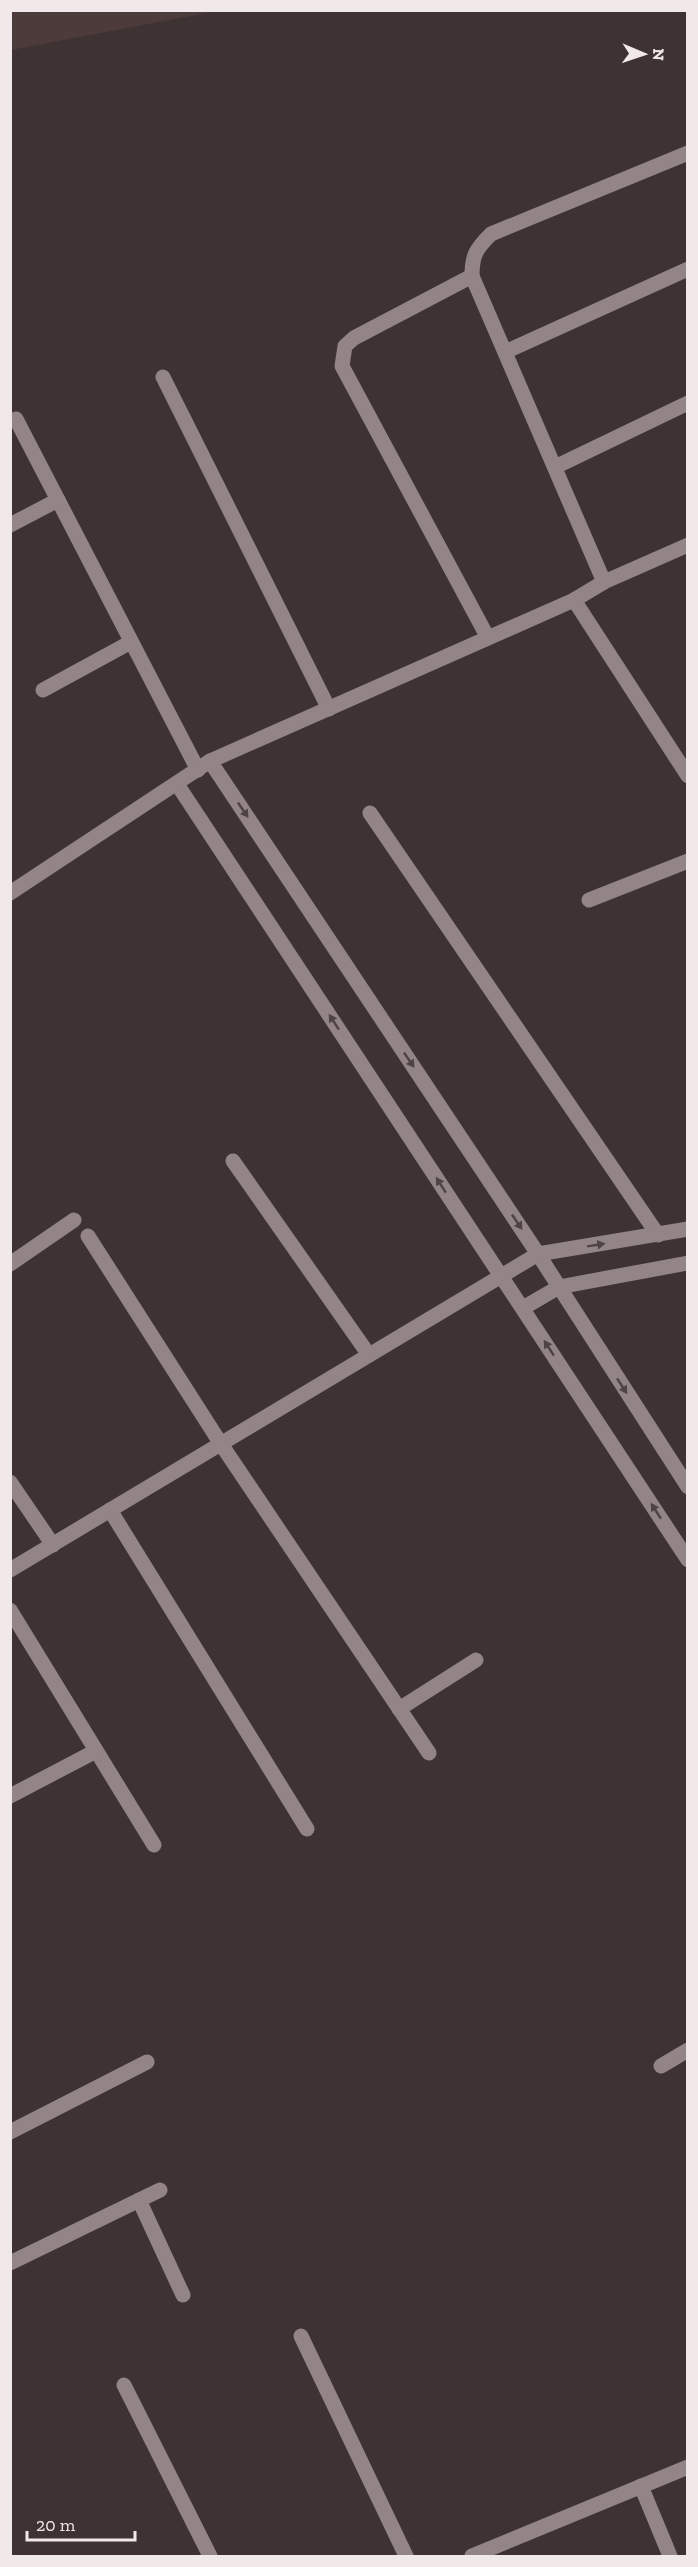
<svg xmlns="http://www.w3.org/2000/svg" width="698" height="2567" viewBox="0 0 698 2567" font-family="'Zilla Slab',serif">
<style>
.built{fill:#4d3b3b}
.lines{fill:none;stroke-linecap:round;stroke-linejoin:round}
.minor{stroke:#938585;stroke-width:15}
.oneway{fill:#4f4343}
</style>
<rect width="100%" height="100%" fill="#3e3232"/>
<polygon class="built" points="11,10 216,10 217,11 11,50"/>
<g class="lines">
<g class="minor">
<polyline points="472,276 354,338 345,346 342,366 488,638"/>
<polyline points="505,352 688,269"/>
<polyline points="163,377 329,709"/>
<polyline points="16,419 198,770"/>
<polyline points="555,467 688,403"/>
<polyline points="10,525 58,500"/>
<path d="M 604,582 L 472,276 C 472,255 476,249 491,234 L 688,153"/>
<polyline points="574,600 688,776"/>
<polyline points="43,690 131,642"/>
<polyline points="210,761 538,1254 688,1487"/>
<polyline points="177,784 688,1560"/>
<polyline points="370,813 658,1235"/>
<polyline points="10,893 210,761 574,600 604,582 688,545"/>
<polyline points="589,900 688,861"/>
<polyline points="233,1161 369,1355"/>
<polyline points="88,1236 221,1444 429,1753"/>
<polyline points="10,1264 74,1220"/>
<polyline points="523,1308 559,1287 688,1263"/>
<polyline points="10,1482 53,1545"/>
<polyline points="110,1510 307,1829"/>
<polyline points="10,1570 538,1254 688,1229"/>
<polyline points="10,1610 154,1845"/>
<polyline points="399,1709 476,1660"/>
<polyline points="10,1796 96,1751"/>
<polyline points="661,2066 688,2050"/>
<polyline points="10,2132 147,2062"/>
<polyline points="139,2200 183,2295"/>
<polyline points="10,2263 160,2190"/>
<polyline points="301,2336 406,2556"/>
<polyline points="124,2385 210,2556"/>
<polyline points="641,2486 670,2556"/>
<polyline points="472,2556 688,2467"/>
</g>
</g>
<defs><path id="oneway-solid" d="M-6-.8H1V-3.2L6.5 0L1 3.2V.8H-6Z" transform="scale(1.5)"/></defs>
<g class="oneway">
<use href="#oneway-solid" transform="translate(243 810) rotate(56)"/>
<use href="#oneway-solid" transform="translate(334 1022) rotate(-123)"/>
<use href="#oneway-solid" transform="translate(409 1060) rotate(56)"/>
<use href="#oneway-solid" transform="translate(441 1185) rotate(-123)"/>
<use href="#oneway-solid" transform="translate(517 1222) rotate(56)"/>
<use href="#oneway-solid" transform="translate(596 1245) rotate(-9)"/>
<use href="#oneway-solid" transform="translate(549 1348) rotate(-123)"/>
<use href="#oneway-solid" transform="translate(622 1386) rotate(57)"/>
<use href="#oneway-solid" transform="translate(656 1511) rotate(-123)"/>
</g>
<rect width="698" height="2567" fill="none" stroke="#f1e9e9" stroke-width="24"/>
<g transform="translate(644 54) rotate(92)" stroke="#3e3232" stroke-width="4.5" paint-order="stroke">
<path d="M0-4.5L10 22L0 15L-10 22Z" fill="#f1e9e9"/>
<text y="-9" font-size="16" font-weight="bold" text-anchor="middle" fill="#f1e9e9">N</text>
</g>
<path d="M27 2531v9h108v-9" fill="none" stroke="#f1e9e9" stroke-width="3"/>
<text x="36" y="2531" font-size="18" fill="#f1e9e9" stroke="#3e3232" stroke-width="4.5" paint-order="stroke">20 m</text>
</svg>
